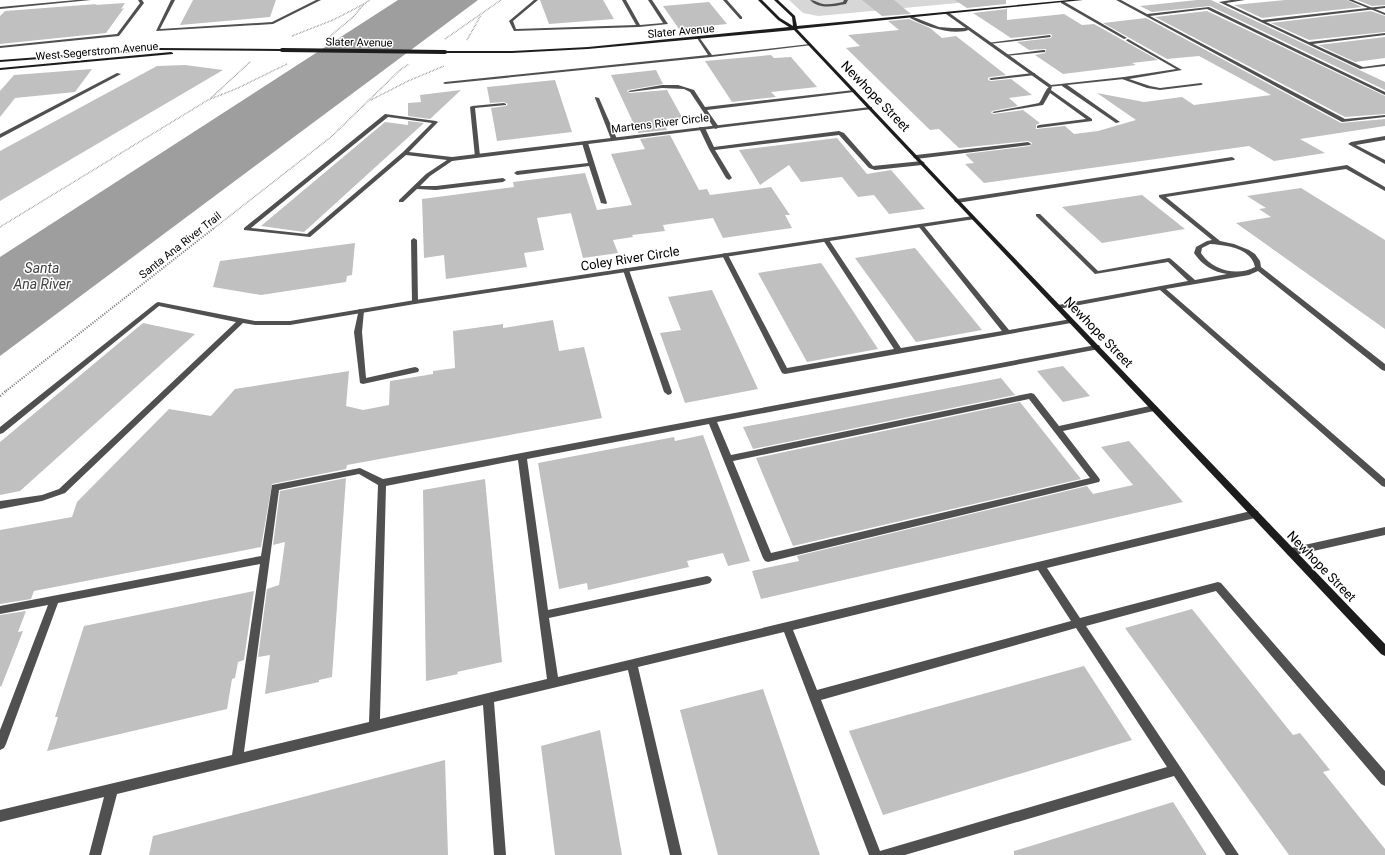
<svg xmlns="http://www.w3.org/2000/svg" width="1385" height="855" viewBox="0 0 1385 855" font-family="Roboto,sans-serif">
<style>
.green{fill:#d7d7d7}
.water{fill:#9e9e9e}
.building{fill:#c0c0c0}
.lines{fill:none;stroke-linecap:round;stroke-linejoin:round}
.path-far2{stroke:#727272;stroke-width:1.5;stroke-dasharray:0.5 1;stroke-linecap:butt}
.path-far1{stroke:#727272;stroke-width:2;stroke-dasharray:1 1.5;stroke-linecap:butt}
.path{stroke:#727272;stroke-width:2.5;stroke-dasharray:1 2;stroke-linecap:butt}
.lane{fill:#505050;fill-rule:evenodd}
.street{fill:#505050;fill-rule:evenodd}
.secondary{fill:#1d1d1d;fill-rule:evenodd}
.secondary-bridge{stroke:#1d1d1d;stroke-width:4}
.labels{text-anchor:middle;stroke-width:3;stroke-linejoin:round;paint-order:stroke}
.far-street-label{font-size:11px;fill:#000;stroke:#fff}
.street-label{font-size:13px;fill:#000;stroke:#fff}
.water-label{font-size:14px;font-style:italic;fill:#3f3f3f;stroke:#fff}
</style>
<rect width="100%" height="100%" fill="#fff"/>
<polygon class="green" points="789,0 990,0 818,16 803,13"/>
<polygon class="water" points="398,0 478,0 0,356 0,257"/>
<g class="building">
<polygon points="193,0 276,0 270,17 180,25"/>
<polygon points="540,0 603,0 614,19 549,24"/>
<polygon points="862,0 894,0 911,14 882,16"/>
<polygon points="955,0 1006,0 1006,4 967,8"/>
<polygon points="1197,0 1211,0 1385,82 1385,90 1210,6 1152,12 1140,6"/>
<polygon points="1285,0 1347,0 1362,7 1262,18 1234,5"/>
<polygon points="1357,0 1385,0 1385,5 1372,6"/>
<polygon points="709,2 727,24 679,29 663,6"/>
<polygon points="125,3 121,9 124,8 106,33 0,44 0,16 5,11 97,4 95,5"/>
<polygon points="1007,9 1007,20 1064,14 1082,25 1094,24 1158,60 1132,63 1136,65 1063,74 1035,55 1045,53 1046,49 1029,50 1017,42 1051,38 1052,36 1051,34 1011,38 973,13"/>
<polygon points="1207,11 1385,96 1385,114 1345,117 1155,17"/>
<polygon points="1371,11 1385,16 1385,32 1309,40 1271,23"/>
<polygon points="1146,18 1341,123 1385,119 1385,126 1300,139 1325,153 1274,161 1249,146 984,183 965,164 974,163 965,154 1030,146 1032,143 1028,141 959,148 939,129 930,130 846,48 860,46 848,35 899,30 888,21 909,19 930,28 942,38 956,36 1006,75 990,77 988,78 988,80 991,81 1011,79 1032,95 1009,98 1018,106 992,111 991,113 994,114 1023,110 1040,123 1036,125 1036,129 1065,126 1074,134 1098,131 1136,120 1097,93 1144,102 1182,97 1194,105 1271,95 1199,56 1167,59 1103,23"/>
<polygon points="1385,37 1385,58 1355,62 1318,45"/>
<polygon points="771,55 774,58 791,57 817,87 771,92 776,97 732,102 705,61"/>
<polygon points="185,65 223,70 0,201 0,151 157,66"/>
<polygon points="92,69 75,92 15,98 0,117 0,91 14,75"/>
<polygon points="656,70 663,84 628,90 627,91 630,93 667,90 683,119 663,121 667,130 638,133 611,75"/>
<polygon points="555,80 572,132 497,141 491,108 506,106 508,104 504,102 490,103 487,87"/>
<polygon points="461,90 430,119 408,116 408,103 421,102 420,95"/>
<polygon points="408,121 424,123 304,232 261,226 385,122 408,125"/>
<polygon points="670,135 699,190 707,189 710,195 771,187 790,215 785,215 792,228 723,238 713,218 663,225 665,231 632,235 633,237 613,240 618,253 583,258 571,213 537,218 544,250 524,253 527,267 446,279 444,255 424,258 422,199 514,187 513,182 585,173 597,210 632,205 611,154 645,149 640,139"/>
<polygon points="837,138 867,174 891,170 925,209 889,214 874,195 858,197 842,177 801,182 789,165 760,185 739,150"/>
<polygon points="1301,188 1385,240 1385,329 1236,223 1271,217 1259,209 1266,208 1247,196"/>
<polygon points="1142,195 1185,229 1102,243 1062,207"/>
<polygon points="355,243 352,275 347,276 346,282 261,295 213,287 220,261"/>
<polygon points="915,248 982,330 916,342 855,258"/>
<polygon points="821,263 824,267 878,349 807,362 758,273"/>
<polygon points="712,290 758,389 685,403 660,333 681,330 668,297"/>
<polygon points="553,320 559,351 584,347 602,418 347,465 346,469 272,484 261,547 34,591 31,599 0,604 0,530 72,517 77,502 169,409 211,416 235,389 349,371 346,406 363,410 389,405 390,381 433,374 433,371 455,368 453,331 503,324 503,328"/>
<polygon points="143,323 195,334 20,491 0,495 0,442"/>
<polygon points="1063,366 1090,396 1063,402 1037,371"/>
<polygon points="1001,378 1015,395 753,449 743,427"/>
<polygon points="1020,402 1081,479 793,546 756,458"/>
<polygon points="703,435 750,561 728,566 723,553 687,561 689,567 588,590 587,583 559,589 538,463 674,437 675,441"/>
<polygon points="1129,441 1183,502 761,599 752,571 799,561 797,556 1087,486 1093,494 1133,485 1101,447"/>
<polygon points="346,478 332,677 319,680 319,682 265,694 270,655 258,657 267,589 279,585 285,542 273,545 280,491"/>
<polygon points="485,479 502,662 457,672 458,674 426,681 423,490"/>
<polygon points="254,591 244,660 238,662 235,678 232,679 227,709 47,751 58,717 55,717 84,626"/>
<polygon points="1192,609 1293,735 1300,733 1330,770 1323,772 1385,849 1385,855 1289,855 1125,628"/>
<polygon points="26,611 18,632 23,631 1,687 0,686 0,615"/>
<polygon points="1084,666 1132,740 883,815 849,731"/>
<polygon points="763,689 820,855 718,855 680,710"/>
<polygon points="600,730 622,855 555,855 541,746"/>
<polygon points="445,760 448,855 149,855 153,836"/>
<polygon points="1173,802 1207,855 1014,855 1014,851"/>
</g>
<g class="lines">
<g class="path-far2">
<polyline points="292,36 333,20 364,4"/>
<polyline points="328,38 353,17 364,4 370,0"/>
<polyline points="445,39 501,0"/>
<polyline points="467,40 481,15"/>
<polyline points="211,98 250,62"/>
<polyline points="371,100 408,81 444,66"/>
<polyline points="0,227 208,100 238,88 287,64"/>
<polyline points="213,229 331,137 400,70 409,64"/>
</g>
<polyline class="path-far1" points="6,391 214,228"/>
<polyline class="path" points="0,396 7,390"/>
<g class="lane">
<polygon points="76,0 91,0 0,9 0,7"/>
<polygon points="138,0 142,0 144,3 119,36 0,48 0,46 117,34 140,3"/>
<polygon points="171,0 175,0 160,29 272,22 316,0 321,0 273,24 156,31"/>
<polygon points="534,0 538,0 513,21 516,29 636,25 622,0 626,0 640,25 663,23 648,0 652,0 668,24 639,27 514,31 509,21"/>
<polygon points="723,0 727,0 742,17 742,19 740,19"/>
<path d="M 810,0 C 815,0 818,3 823,4 C 830,5 837,3 843,2 L 844,0 L 848,0 L 846,4 C 834,6 820,10 810,0 Z"/>
<polygon points="1116,0 1121,0 1147,14 1209,7 1385,92 1385,95 1207,9 1150,16 1345,119 1385,115 1385,117 1342,122"/>
<polygon points="1231,0 1245,0 1226,3 1262,20 1385,6 1385,8 1266,22 1309,42 1385,33 1385,35 1313,44 1363,67 1385,64 1385,66 1360,69 1219,2"/>
<polygon points="1061,1 1063,1 1127,38 1124,39 1061,3"/>
<path d="M 911,16 L 939,27 L 952,28 L 969,28 L 971,29 C 954,37 925,26 910,18 Z"/>
<polygon points="1050,35 1051,37 989,44 987,43"/>
<polygon points="699,37 712,55 810,44 812,45 711,57 445,84 443,83 445,82 708,55 697,38"/>
<polygon points="1128,39 1182,70 1129,79 1150,86 1160,88 1201,83 1203,84 1201,85 1160,90 1147,88 1122,79 1122,78 1124,77 1176,69 1127,41 1126,40"/>
<polygon points="1043,50 1045,50 1045,52 1006,56 1004,55"/>
<polygon points="117,73 121,74 0,138 0,134"/>
<polygon points="1033,73 1035,73 1035,75 991,80 989,79 991,78"/>
<polygon points="1062,84 1066,84 1120,122 1116,123 1062,86"/>
<polygon points="662,85 678,85 694,90 705,107 854,90 856,91 854,92 707,110 719,127 716,129 714,128 690,92 684,89 662,88 630,92 628,91"/>
<path d="M 1050,86 L 1052,87 L 1051,90 L 1092,119 L 1092,121 L 1037,128 L 1037,126 L 1039,125 L 1086,119 L 1050,93 L 1043,105 L 994,113 L 992,112 L 1039,103 C 1043,98 1045,89 1050,86 Z"/>
<polygon points="595,97 599,98 617,139 616,140 611,139 595,98"/>
<polygon points="504,103 506,104 506,105 475,108 480,156 475,157 470,107 472,106"/>
<path d="M 385,114 L 436,121 L 438,122 L 409,152 L 452,157 L 455,159 L 430,176 L 420,186 L 436,186 L 503,178 L 506,180 L 503,182 L 436,190 L 417,189 L 403,202 L 399,202 L 399,200 L 426,174 L 447,160 L 406,155 L 310,237 L 244,230 L 244,228 ZM 388,117 L 432,123 L 403,152 L 307,234 L 251,228 Z"/>
<polygon points="700,127 705,128 714,147 839,131 844,133 873,166 922,161 925,163 922,165 875,170 869,168 839,135 715,150 732,178 729,180 726,178 709,149 699,128"/>
<polygon points="1385,136 1385,140 1356,145 1385,160 1385,164 1348,144 1351,142"/>
<polygon points="585,141 588,143 607,203 606,204 601,203 589,166 517,175 514,173 517,171 588,163 582,143"/>
<polygon points="1028,142 1031,144 1030,145 916,159 913,157 916,155"/>
<polygon points="1232,157 1235,159 1234,160 957,203 954,201 957,199"/>
<path d="M 1347,165 L 1385,187 L 1385,191 L 1346,169 L 1166,197 L 1220,241 L 1234,244 L 1249,250 L 1255,254 L 1260,261 L 1261,267 L 1385,364 L 1385,371 L 1382,370 L 1258,271 L 1249,275 L 1166,289 L 1385,479 L 1385,487 L 1382,486 L 1160,290 L 1058,309 L 1055,307 L 1058,305 L 1188,281 L 1168,262 L 1095,274 L 1036,216 L 1036,214 L 1040,214 L 1098,271 L 1169,258 L 1171,259 L 1195,280 L 1227,274 C 1213,272 1202,265 1194,253 L 1196,247 L 1207,241 L 1212,240 L 1159,197 L 1159,195 ZM 1210,244 C 1226,245 1251,248 1255,267 C 1237,277 1212,270 1201,253 L 1202,248 Z"/>
<polygon points="921,224 923,225 1009,330 1071,319 1074,321 1071,323 785,374 782,373 722,255 723,254 725,253 728,255 787,368 894,349 823,240 826,238 829,240 901,348 1002,331 919,227 919,225"/>
<polygon points="414,238 417,240 418,302 415,304 412,302 411,240"/>
<polygon points="626,268 629,270 672,392 671,394 668,395 664,392 623,270"/>
<polygon points="158,302 255,321 290,321 293,323 290,325 255,325 243,323 65,493 42,501 0,509 0,501 42,495 59,489 236,322 159,306 3,433 0,434 0,427 156,303"/>
<polygon points="359,309 363,309 364,311 362,332 366,378 415,367 418,368 419,370 418,372 363,384 360,383 354,332"/>
<path d="M 1096,345 L 1099,345 L 1100,347 L 1099,349 L 717,422 L 731,455 L 1031,393 L 1034,394 L 1059,426 L 1154,405 L 1158,408 L 1154,411 L 1063,431 L 1099,478 L 1100,480 L 1099,482 L 768,562 L 765,561 L 763,558 L 709,424 L 527,459 L 548,610 L 707,576 L 710,577 L 712,580 L 710,583 L 707,584 L 549,618 L 558,677 L 1255,510 L 1258,511 L 1259,514 L 1258,517 L 1255,518 L 1047,568 L 1080,618 L 1218,582 L 1221,583 L 1385,771 L 1385,786 L 1381,784 L 1216,591 L 1086,626 L 1239,855 L 1226,855 L 1174,776 L 905,855 L 869,855 L 784,632 L 638,667 L 682,855 L 670,855 L 628,670 L 494,702 L 506,855 L 494,855 L 483,705 L 117,794 L 101,855 L 89,855 L 104,797 L 0,822 L 0,810 L 232,755 L 260,564 L 58,603 L 6,744 L 4,748 L 0,750 L 0,730 L 48,605 L 0,614 L 0,606 L 261,556 L 272,485 L 360,468 L 383,479 ZM 1029,399 L 1090,478 L 771,553 L 733,461 ZM 518,460 L 547,679 L 380,719 L 386,486 ZM 359,474 L 378,485 L 369,722 L 244,752 L 279,490 ZM 1038,570 L 1071,621 L 817,690 L 793,630 ZM 1076,628 L 1167,767 L 880,851 L 821,700 Z"/>
<polygon points="1385,527 1385,535 1291,556 1288,555 1286,552 1288,549 1291,548"/>
</g>
<g class="street">
<polygon points="1348,0 1353,0 1385,13 1385,15"/>
<polygon points="946,12 948,12 1051,85 1124,77 1126,78 1124,79 1048,87 946,14"/>
<polygon points="870,107 872,107 872,109 452,161 449,159 452,157"/>
<polygon points="973,216 975,217 975,219 415,304 290,325 287,323 290,321 415,300"/>
</g>
<g class="secondary">
<polygon points="758,0 762,0 780,18 793,26 792,17 774,0 778,0 795,16 797,26 1069,0 1083,0 797,29 975,217 1385,644 1385,656 1381,654 794,30 588,49 512,53 445,53 443,52 445,51 512,51 588,47 789,27 778,20"/>
<polygon points="158,48 282,49 284,50 282,51 158,50 0,62 0,60"/>
<polygon points="171,52 173,53 173,54 0,70 0,68"/>
</g>
<polyline class="secondary-bridge" points="282,50 445,52"/>
</g>
<g class="labels">
<g class="far-street-label">
<text transform="translate(681 31) rotate(-5)" y="4">Slater Avenue</text>
<text transform="translate(359 42) rotate(1)" y="4">Slater Avenue</text>
<text transform="translate(97 51) rotate(-5)" y="4">West Segerstrom Avenue</text>
<text transform="translate(660 123) rotate(-7)" y="4">Martens River Circle</text>
<text transform="translate(180 245) rotate(-38)" y="4">Santa Ana River Trail</text>
</g>
<g class="street-label">
<text transform="translate(876 96) rotate(46)" y="5">Newhope Street</text>
<text transform="translate(630 258) rotate(-9)" y="5">Coley River Circle</text>
<text transform="translate(1099 332) rotate(46)" y="5">Newhope Street</text>
<text transform="translate(1322 566) rotate(46)" y="5">Newhope Street</text>
</g>
<g class="water-label">
<text x="42" y="273">Santa<tspan x="42" dy="16">Ana River</tspan></text>
</g>
</g>
</svg>
